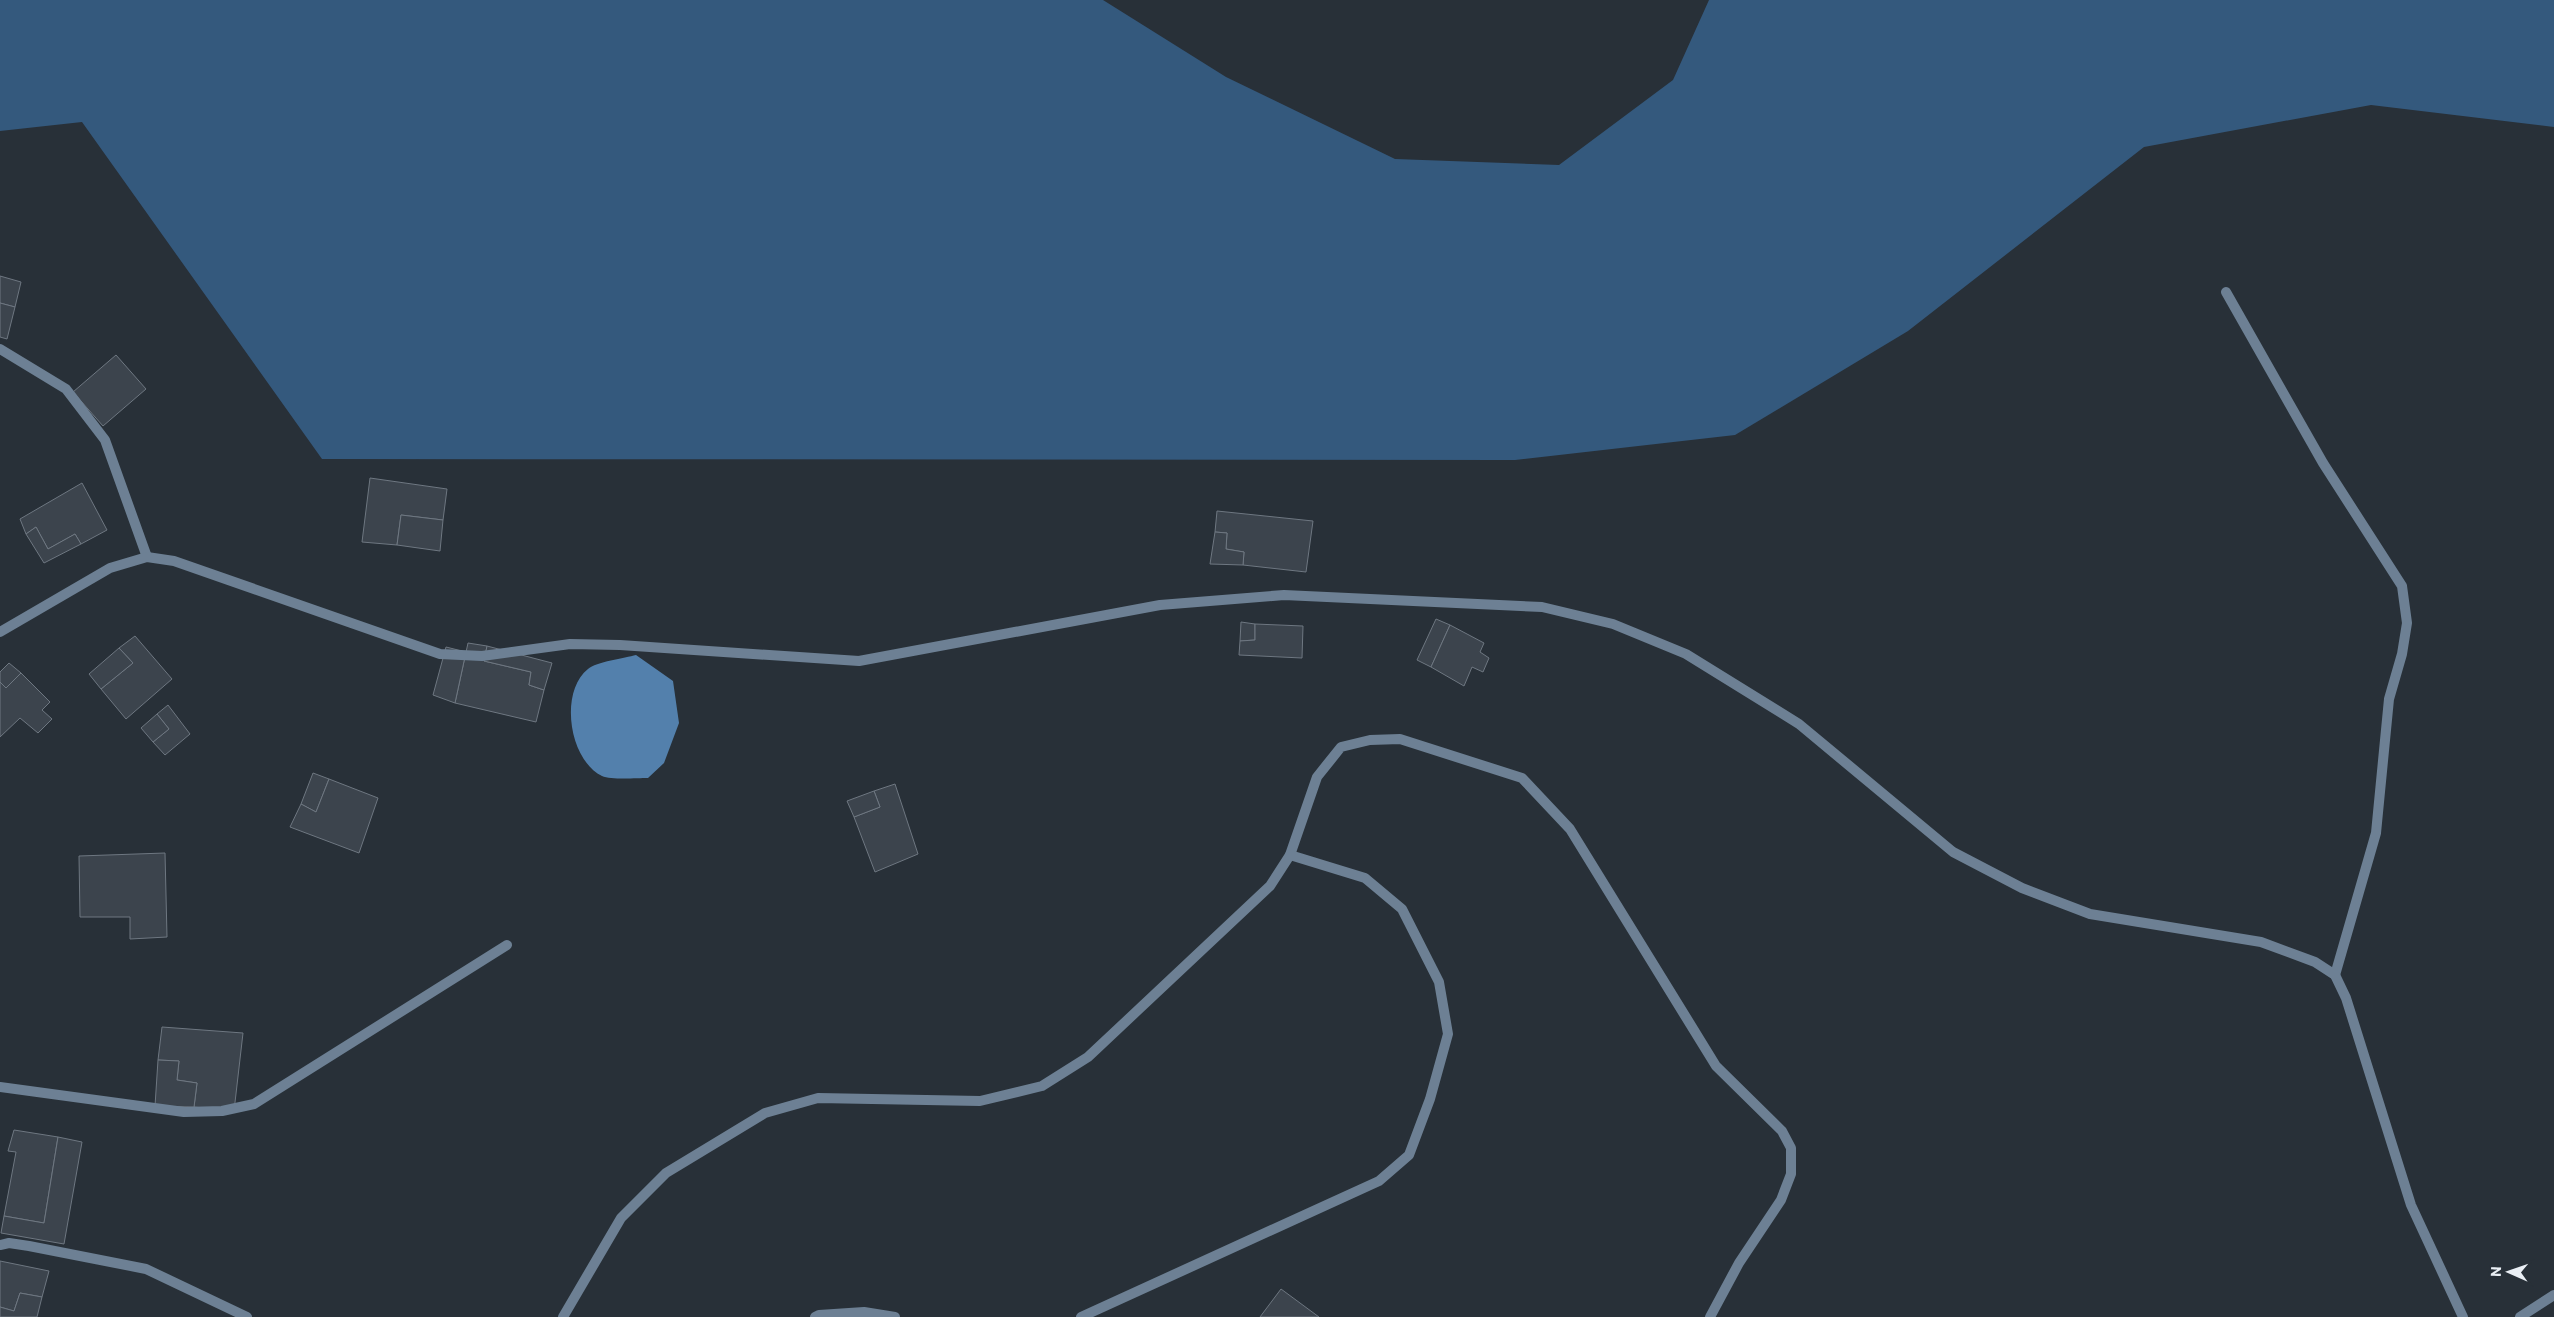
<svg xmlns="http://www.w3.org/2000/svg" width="2554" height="1317" viewBox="0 0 2554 1317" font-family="Commissioner,sans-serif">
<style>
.green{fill:#34597d}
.water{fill:#5380ac}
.building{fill:#3c444d;stroke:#6e7781}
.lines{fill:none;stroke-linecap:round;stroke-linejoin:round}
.service{stroke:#6d8094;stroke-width:10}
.minor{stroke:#6d8094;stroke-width:10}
</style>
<rect width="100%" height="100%" fill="#283038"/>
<polygon class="green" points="0,0 1103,0 1226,77 1395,159 1559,165 1673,80 1709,0 2554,0 2554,127 2371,105 2144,147 1908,331 1735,435 1515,460 322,459 82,122 0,131"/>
<path class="water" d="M 636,655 L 673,681 L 679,723 L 664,763 L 648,778 C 636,778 611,780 602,776 C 569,760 559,692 588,669 C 596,662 625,658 636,655 Z"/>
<g class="building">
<polygon points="0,276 21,282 15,307 0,303"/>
<polygon points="0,303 15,307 7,339 0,337"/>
<polygon points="116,355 146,389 103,426 73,392"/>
<polygon points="370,478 447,489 443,520 401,515 397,545 362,542"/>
<polygon points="82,483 107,530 81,544 75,534 48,549 36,527 26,534 20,519"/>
<polygon points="1217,511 1313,521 1306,572 1243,565 1244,552 1226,549 1227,533 1215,532"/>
<polygon points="401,515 443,520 440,551 397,545"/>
<polygon points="36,527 48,549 75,534 81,544 44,563 26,534"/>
<polygon points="1215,532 1227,533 1226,549 1244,552 1243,565 1210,564"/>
<polygon points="1436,619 1450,625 1431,667 1417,660"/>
<polygon points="1241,622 1255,624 1255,640 1240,641"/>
<polygon points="1255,624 1303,626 1302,658 1239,655 1240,641 1255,640"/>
<polygon points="1450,625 1484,643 1480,652 1489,658 1483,672 1472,667 1464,686 1431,667"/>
<polygon points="135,636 172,679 126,719 101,689 133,663 119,648"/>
<polygon points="468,643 487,646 484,661 531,672 529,685 544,690 536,722 455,703"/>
<polygon points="487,646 552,663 544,690 529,685 531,672 484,661"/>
<polygon points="446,647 466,652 455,703 433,695"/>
<polygon points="119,648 133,663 101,689 89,674"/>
<polygon points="9,663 21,673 6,688 0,682 0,672"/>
<polygon points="21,673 50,702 42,710 52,719 38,733 20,718 0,737 0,682 6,688"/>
<polygon points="168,705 190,734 165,755 153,742 169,729 157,714"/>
<polygon points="157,714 169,729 153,742 141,728"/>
<polygon points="313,773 329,779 316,812 301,804"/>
<polygon points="329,779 378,798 359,853 290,827 301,804 316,812"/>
<polygon points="895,784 918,854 875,872 854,817 880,807 874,791"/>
<polygon points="874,791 880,807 854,817 847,801"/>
<polygon points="165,853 167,937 130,939 130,917 80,917 79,856"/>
<polygon points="162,1027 243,1033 234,1111 194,1107 197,1083 177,1080 179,1061 158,1060"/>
<polygon points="158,1060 179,1061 177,1080 197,1083 194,1107 155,1106"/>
<polygon points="14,1130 58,1137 44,1223 4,1216 16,1152 8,1151"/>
<polygon points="58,1137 82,1142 64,1244 1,1233 4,1216 44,1223"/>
<polygon points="0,1261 49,1271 42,1297 20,1293 14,1311 0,1307"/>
<polygon points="1281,1289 1319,1317 1260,1317"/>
<polygon points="20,1293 42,1297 37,1317 0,1317 0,1307 14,1311"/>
</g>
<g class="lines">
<polyline class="service" points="0,349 66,389 105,440 147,557"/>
<g class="minor">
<polyline points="2226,292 2323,463 2402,586 2407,623 2402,654 2389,699 2376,833 2335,975"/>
<polyline points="0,632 110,568 147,557 174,561 440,654 482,656 570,644 620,645 859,661 1160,605 1284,595 1542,607 1613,624 1686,654 1799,724 1953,852 2022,888 2090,914 2261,942 2315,962 2335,975 2346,998 2411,1205 2463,1317"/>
<polyline points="0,1087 184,1112 222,1111 254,1104 507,945"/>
<polyline points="0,1245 9,1243 29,1246 146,1269 247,1317"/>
<polyline points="563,1317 621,1218 666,1173 765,1113 818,1098 980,1101 1042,1086 1088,1057 1270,886 1290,855 1317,777 1341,747 1370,740 1400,739 1522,778 1570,829 1716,1066 1782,1131 1791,1148 1791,1174 1781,1200 1739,1263 1710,1317"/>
<polyline points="815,1317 819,1315 864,1312 895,1317"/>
<polyline points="1081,1317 1379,1181 1409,1155 1430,1099 1448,1034 1439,982 1402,909 1365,878 1290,855"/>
<polyline points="2520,1317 2554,1295"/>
</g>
</g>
<g transform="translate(2509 1272) rotate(272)" stroke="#283038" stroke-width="4" paint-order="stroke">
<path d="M0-4L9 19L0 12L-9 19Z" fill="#eaeff5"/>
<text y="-8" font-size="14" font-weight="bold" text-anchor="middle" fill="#eaeff5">N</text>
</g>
</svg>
